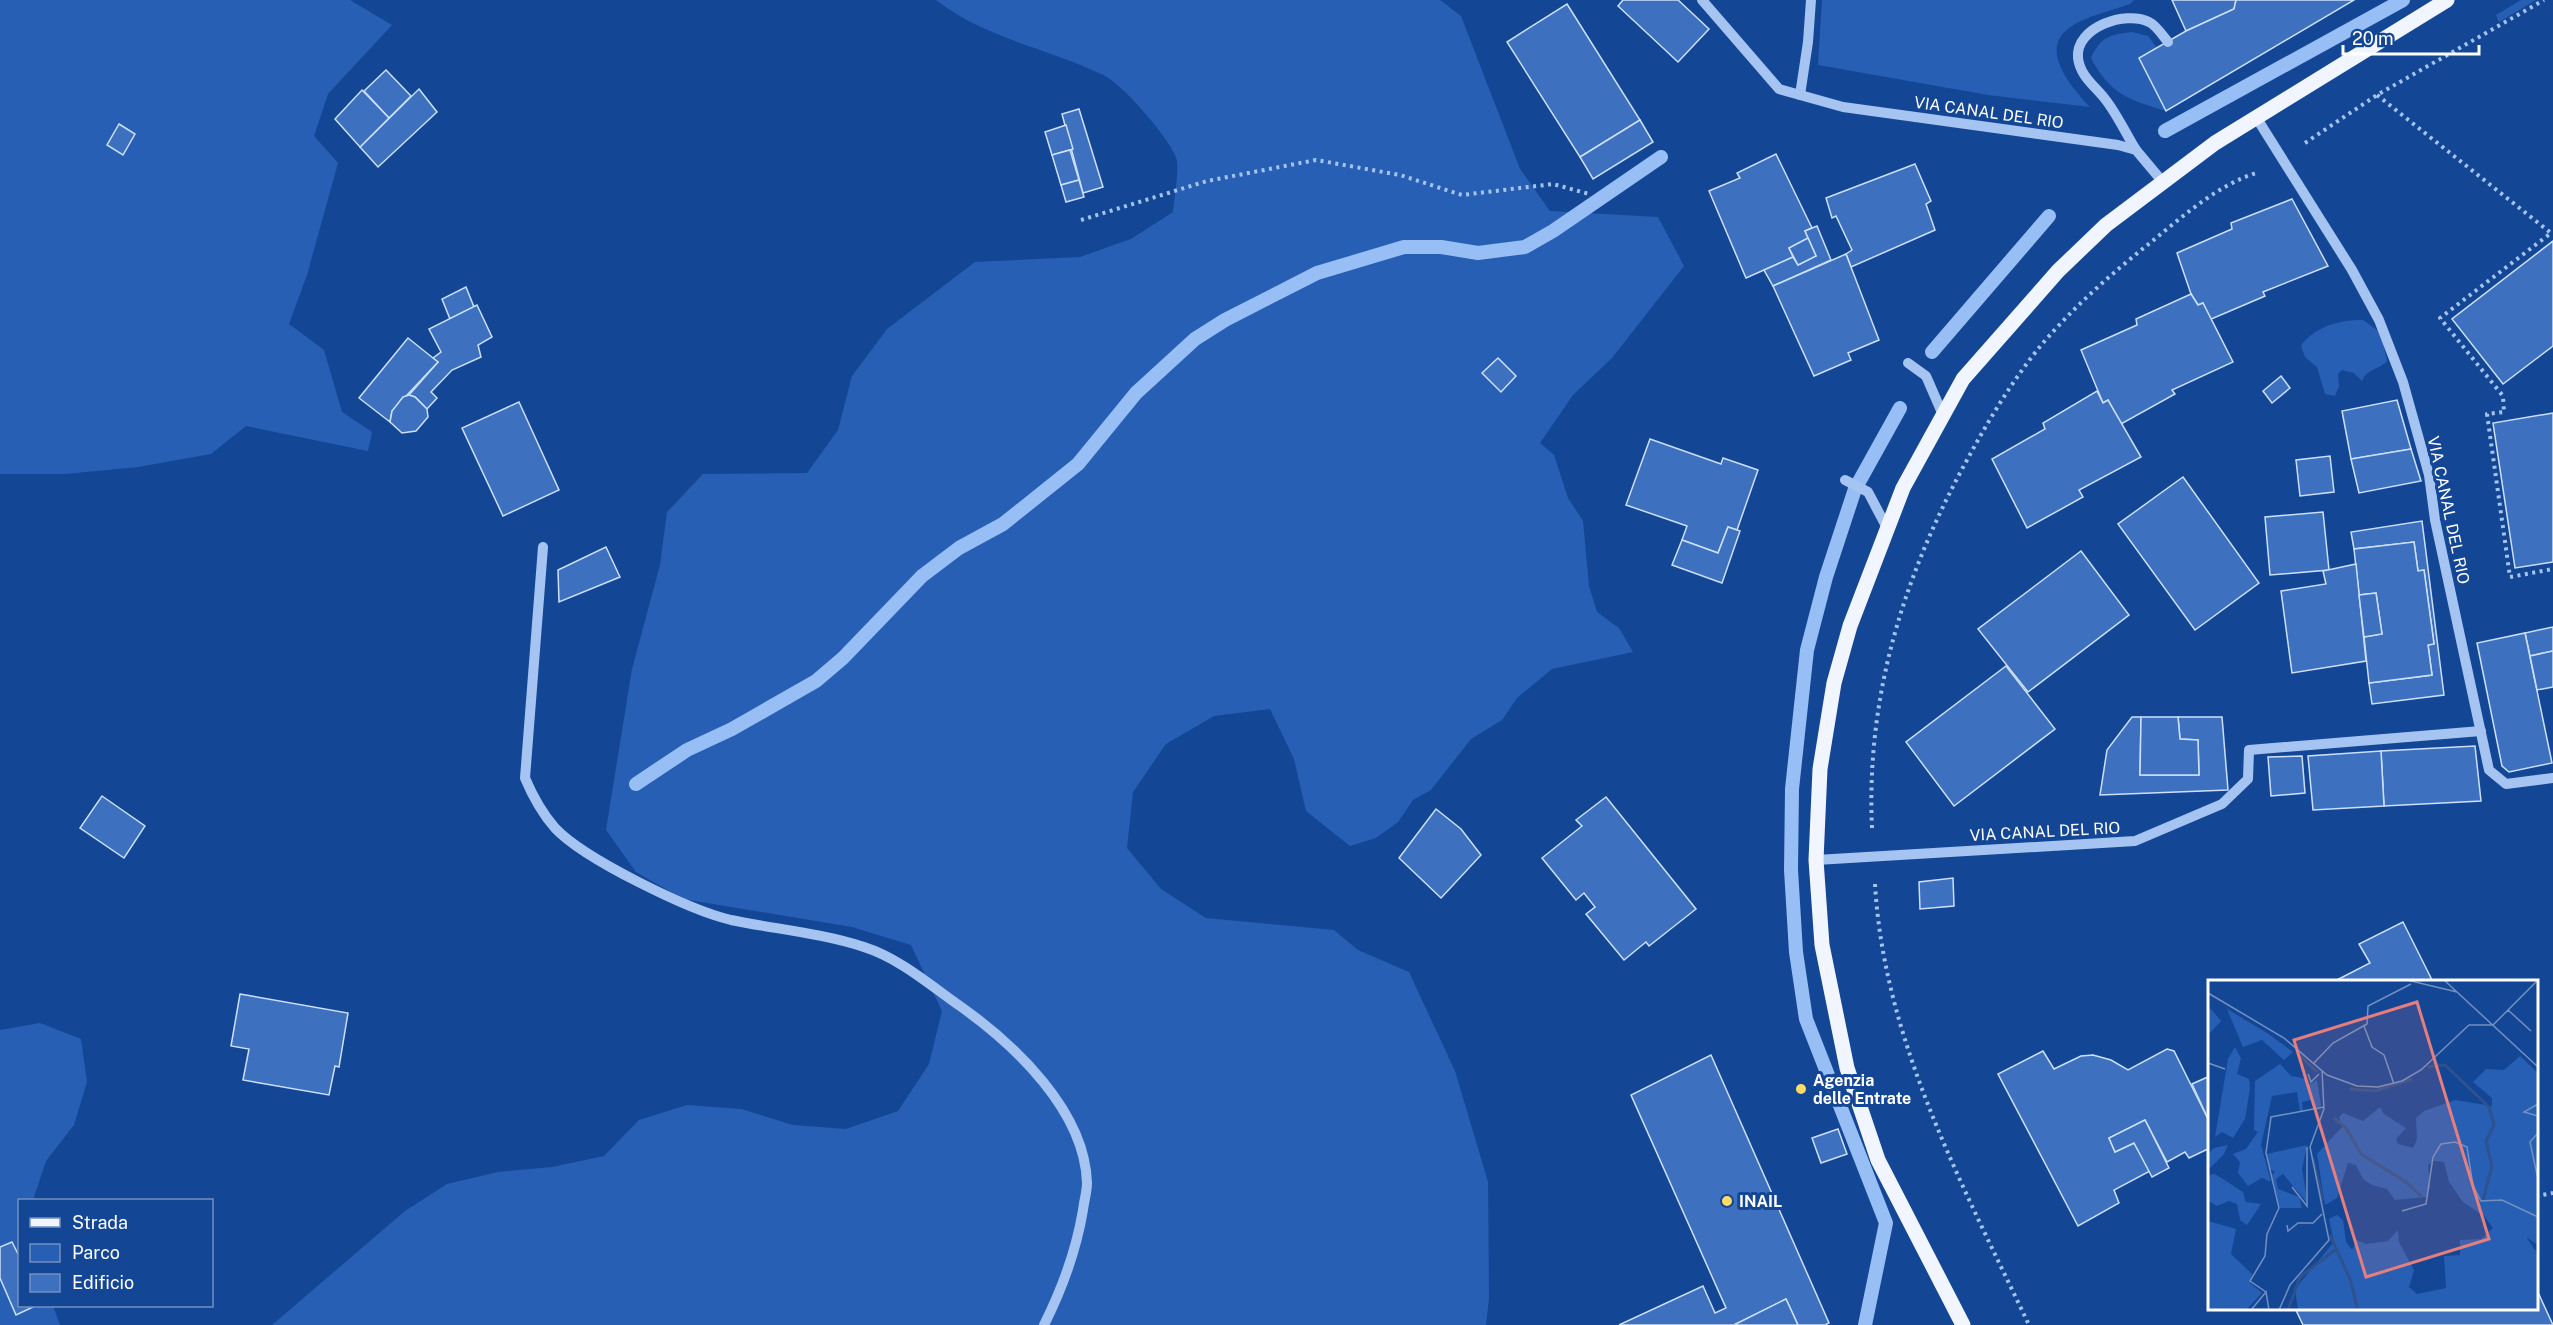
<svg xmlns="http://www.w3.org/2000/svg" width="2553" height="1325" viewBox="0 0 2553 1325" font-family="'Public Sans',sans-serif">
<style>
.green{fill:#275fb5}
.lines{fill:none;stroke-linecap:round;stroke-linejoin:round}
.stream{stroke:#97bef5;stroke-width:14}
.building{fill:#3d70be;stroke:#cce0fd;stroke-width:1.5}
.path{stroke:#a5c4f2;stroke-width:4;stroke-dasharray:3 4.5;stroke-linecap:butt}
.minor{stroke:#a5c4f2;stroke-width:10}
.major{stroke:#f0f5ff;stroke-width:15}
.poi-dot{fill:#ffdb66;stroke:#144696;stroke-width:2}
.labels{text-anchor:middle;stroke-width:6;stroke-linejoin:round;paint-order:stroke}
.street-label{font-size:16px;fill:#fff;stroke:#144696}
.poi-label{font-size:16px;font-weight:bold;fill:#fff;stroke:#144696;text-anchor:start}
.inset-river{fill:none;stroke:#2d528e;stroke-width:3}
.inset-road{fill:none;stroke:#7290c0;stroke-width:1.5}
.view{fill:#e67e7e;fill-opacity:0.15;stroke:#e67e7e;stroke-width:3}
.inset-edge{fill:none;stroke:#fff;stroke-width:3}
</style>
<rect width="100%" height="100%" fill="#144696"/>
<g class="green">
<polygon points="0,0 350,0 392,25 328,94 314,136 338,163 307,275 289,324 324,350 342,412 372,432 368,451 246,426 211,454 138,467 65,474 0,474"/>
<path d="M 936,0 L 1440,0 L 1461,16 L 1520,169 L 1550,211 L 1658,217 L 1684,266 L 1612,358 L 1573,395 L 1540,443 L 1554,455 L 1568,498 L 1583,521 L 1589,586 L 1597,612 L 1619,628 L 1633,652 L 1552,669 L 1517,698 L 1502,720 L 1471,739 L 1431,790 L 1413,800 L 1398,822 L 1376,838 L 1350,846 L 1306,811 L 1294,759 L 1270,709 L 1214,716 L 1166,744 L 1133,792 L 1127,848 L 1161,889 L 1206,918 L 1334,930 L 1358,950 L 1409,972 L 1455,1071 L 1488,1182 L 1489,1298 L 1486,1325 L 272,1325 L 405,1211 L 447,1184 L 498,1172 L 552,1167 L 604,1156 L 639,1120 L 687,1105 L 741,1109 L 793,1125 L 846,1129 L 898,1111 L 929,1064 L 942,1011 L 911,945 L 852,927 L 683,899 L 636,872 L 606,830 L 632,669 L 660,565 L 667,512 L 703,474 L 807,473 L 838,430 L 852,376 L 887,329 L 975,262 L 1080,257 L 1131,239 L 1173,212 C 1174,200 1180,166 1176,157 C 1167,136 1124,85 1103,75 C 1048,48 986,39 936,0 Z"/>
<path d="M 1822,0 L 2134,0 L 2130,4 C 2111,11 2085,16 2069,28 C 2038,50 2073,89 2090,107 L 1988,95 L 1818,65 Z"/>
<polygon points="2521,0 2536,0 2499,22 2496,15"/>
<path d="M 2132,32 L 2148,36 L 2157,48 L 2166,111 C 2129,100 2110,94 2091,58 C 2101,36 2110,35 2132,32 Z"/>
<path d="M 2363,320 L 2381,333 L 2387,361 C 2380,370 2368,367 2362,381 L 2354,373 L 2342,370 L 2338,374 L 2339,386 L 2335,396 L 2325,394 L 2317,367 L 2305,357 L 2301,346 C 2313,327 2342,319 2363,320 Z"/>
<polygon points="40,1023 81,1039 87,1082 74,1125 46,1161 33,1200 20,1200 20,1306 53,1306 60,1325 0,1325 0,1030"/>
</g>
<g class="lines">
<g class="stream">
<polyline points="2165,131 2403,0"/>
<polyline points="1932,352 2049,216"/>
<polyline points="636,784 687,750 732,729 816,681 843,658 922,576 959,548 1003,524 1078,464 1136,393 1195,339 1225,320 1317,273 1404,247 1441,247 1478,253 1525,247 1553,231 1661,157"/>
<polyline points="1865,1325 1886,1223 1806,1019 1796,952 1791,870 1792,789 1807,650 1826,577 1855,489 1900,408"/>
</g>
</g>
<g class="building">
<polygon points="1623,0 1678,0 1709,29 1678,62 1618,6"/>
<polygon points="2172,0 2236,0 2234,9 2186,31"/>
<polygon points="2236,0 2354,0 2166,111 2139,58 2186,31 2234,9"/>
<polygon points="1567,4 1640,120 1580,157 1507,42"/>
<polygon points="386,70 411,96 389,118 364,91"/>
<polygon points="419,89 437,112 378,167 360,147"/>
<polygon points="362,90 389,118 360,147 335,119"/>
<polygon points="1079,109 1103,187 1083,193 1062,114"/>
<polygon points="1640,120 1653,142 1593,179 1580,157"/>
<polygon points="119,124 135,134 123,155 107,145"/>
<polygon points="1066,125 1073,149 1052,155 1045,132"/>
<polygon points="1070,150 1079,180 1061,185 1052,155"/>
<polygon points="1776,154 1812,228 1805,231 1808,238 1789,248 1793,257 1746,278 1709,191 1740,178 1737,173"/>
<polygon points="1915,164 1931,201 1926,204 1935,230 1851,267 1846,254 1852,250 1836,216 1832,218 1826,198"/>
<polygon points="1079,180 1084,197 1066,202 1061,185"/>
<polygon points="2292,199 2328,266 2263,292 2265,296 2209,320 2203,303 2198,305 2191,294 2177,253 2232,229 2231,223"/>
<polygon points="1817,226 1831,260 1773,286 1764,270 1793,257 1798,265 1816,256 1805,231"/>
<polygon points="1808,238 1816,256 1798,265 1789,248"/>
<polygon points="2553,241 2553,346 2503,384 2452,319"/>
<polygon points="1846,254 1879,340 1848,353 1851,360 1814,376 1773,286"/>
<polygon points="466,287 474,307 450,319 442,299"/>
<polygon points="2191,294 2198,305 2203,303 2233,362 2172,390 2175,394 2121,424 2108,400 2103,403 2081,350 2137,325 2136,319"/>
<polygon points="477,305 492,337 478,345 481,357 452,370 431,392 437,398 427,409 415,397 409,395 438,362 433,358 441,352 429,329"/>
<polygon points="408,338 438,362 392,411 390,422 359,398"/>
<polygon points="1498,358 1516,376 1501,392 1482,373"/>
<polygon points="2281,376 2290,388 2272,403 2263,391"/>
<polygon points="2097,391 2103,403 2108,400 2141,457 2079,490 2083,497 2027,528 1992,459 2045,429 2043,423"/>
<polygon points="409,395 415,397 427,409 428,417 416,431 402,433 390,422 392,411 403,397"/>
<polygon points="2397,400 2411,449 2351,459 2342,411"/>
<polygon points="519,402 559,490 503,516 462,428"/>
<polygon points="2553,413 2553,562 2515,568 2493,423"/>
<polygon points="1650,439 1721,464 1723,458 1758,470 1737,530 1728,527 1718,553 1682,540 1687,526 1626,505"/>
<polygon points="2411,449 2421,481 2359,493 2351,459"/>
<polygon points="2330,456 2334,492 2300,496 2296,460"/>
<polygon points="2183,477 2259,583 2195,630 2118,524"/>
<polygon points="2323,512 2329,570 2270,575 2265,517"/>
<polygon points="2422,521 2444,695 2372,704 2369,683 2432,675 2428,645 2434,644 2424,570 2418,571 2414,542 2354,549 2351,532"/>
<polygon points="1728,527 1740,531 1722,583 1672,565 1682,540 1718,553"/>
<polygon points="2414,542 2418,571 2424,570 2434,644 2428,645 2432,675 2369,683 2364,637 2382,634 2376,593 2359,595 2354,549"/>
<polygon points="606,547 620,577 559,602 558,570"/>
<polygon points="2081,551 2129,615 2028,692 1978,629"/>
<polygon points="2356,564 2366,661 2292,673 2281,591 2326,584 2323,571"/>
<polygon points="2376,593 2382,634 2364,637 2359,595"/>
<polygon points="2553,627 2553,651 2530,656 2525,633"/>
<polygon points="2525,633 2552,763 2509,772 2502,766 2477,643"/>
<polygon points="2553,651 2553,687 2537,690 2530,656"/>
<polygon points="2006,666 2055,729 1954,806 1906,742"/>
<polygon points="2132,717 2141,717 2140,775 2199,775 2198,740 2180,739 2178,717 2222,717 2228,790 2100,795 2107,750"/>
<polygon points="2141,717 2178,717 2180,739 2198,740 2199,775 2140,775"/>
<polygon points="2475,746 2481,801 2384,806 2381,751"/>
<polygon points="2381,751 2384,806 2313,810 2308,756"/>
<polygon points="2302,756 2305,793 2271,796 2268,757"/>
<polygon points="102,796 145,826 124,858 80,828"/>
<polygon points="1606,797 1696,909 1649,946 1646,942 1624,960 1586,914 1595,907 1584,893 1576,900 1542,858 1582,826 1576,820"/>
<polygon points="1436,809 1461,829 1481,855 1441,898 1399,858"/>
<polygon points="1953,878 1954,906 1920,909 1919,882"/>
<polygon points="2403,922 2433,982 2333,982 2370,963 2359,944"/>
<polygon points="240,994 348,1013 339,1067 335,1066 329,1095 243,1080 249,1049 231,1046"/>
<polygon points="2167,1049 2174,1051 2210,1123 2210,1148 2189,1158 2185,1152 2167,1162 2145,1120 2109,1138 2115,1152 2134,1143 2150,1171 2114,1190 2119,1203 2078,1226 1998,1074 2043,1051 2054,1069 2081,1056 2093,1055 2111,1060 2128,1070"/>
<polygon points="1711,1055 1829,1323 1825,1325 1798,1325 1786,1299 1734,1325 1619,1325 1703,1286 1715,1313 1726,1308 1631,1095"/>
<polygon points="2210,1076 2210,1123 2192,1084"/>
<polygon points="2145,1120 2169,1168 2152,1177 2134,1143 2115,1152 2109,1138"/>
<polygon points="1838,1129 1847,1154 1821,1163 1812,1138"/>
<polygon points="12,1242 20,1258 20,1306 35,1306 16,1315 0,1278 0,1247"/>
<polygon points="2536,1288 2553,1325 2303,1325 2295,1308 2536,1308"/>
<polygon points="1786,1299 1798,1325 1734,1325"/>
</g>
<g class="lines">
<g class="path">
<polyline points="2377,95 2551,233 2440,318 2503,396 2504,412 2487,414 2510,577 2553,569"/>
<polyline points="2305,143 2377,95 2544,0"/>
<polyline points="1081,220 1207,181 1316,160 1400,175 1462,195 1553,184 1589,194"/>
<path d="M 1872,828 C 1866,696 1904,575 1967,460 C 1988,421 2011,383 2038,349 C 2070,310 2111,274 2150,243 C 2182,217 2216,186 2256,173"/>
<path d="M 1875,884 C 1884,1041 1963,1186 2029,1325"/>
<polyline points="2536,1196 2553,1193"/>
</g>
<g class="minor">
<polyline points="1702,0 1779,89 1843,107 2118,145 2136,150 2162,181"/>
<polyline points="1800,95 1808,42 1811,0"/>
<polyline points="2256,117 2352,270 2379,320 2403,382 2429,475 2435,520 2489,770 2506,784 2553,778"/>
<path d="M 2136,150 C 2126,134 2117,114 2105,99 C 2095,86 2080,76 2078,58 C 2075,27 2126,10 2149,22 C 2156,25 2163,36 2168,42"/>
<polyline points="1908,363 1926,376 1943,415"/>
<polyline points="1845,480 1868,492 1887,528"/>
<path d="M 543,547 L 525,778 C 533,797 541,812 555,828 C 584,859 689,910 731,920 C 774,929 821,933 864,947 C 899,958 930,985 960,1006 C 1015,1045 1085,1111 1087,1183 C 1087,1192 1084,1201 1083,1210 C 1076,1252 1063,1287 1044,1325"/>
<polyline points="1816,860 2135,841 2222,804 2248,779 2249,750 2481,731"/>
</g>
<polyline class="major" points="1963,1325 1878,1160 1847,1068 1822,945 1816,860 1820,769 1834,683 1850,626 1903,488 1963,379 2058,271 2106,225 2215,143 2447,0"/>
</g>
<g class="poi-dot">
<circle cx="1801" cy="1089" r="6"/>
<circle cx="1727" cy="1201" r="6"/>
</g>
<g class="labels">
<g class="street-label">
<text transform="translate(1989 112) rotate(8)" y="6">VIA CANAL DEL RIO</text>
<text transform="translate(2449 510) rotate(78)" y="6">VIA CANAL DEL RIO</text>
<text transform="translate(2045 831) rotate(-3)" y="6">VIA CANAL DEL RIO</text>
</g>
<g class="poi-label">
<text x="1813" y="1086">Agenzia<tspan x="1813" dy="18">delle Entrate</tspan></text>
<text x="1739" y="1207">INAIL</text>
</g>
</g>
<g transform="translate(2208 980)">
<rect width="330" height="330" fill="#144696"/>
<path d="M 3,29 L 13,41 L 1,54 L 0,30 ZM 19,29 L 59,53 L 85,72 L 76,80 L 54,60 L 35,67 ZM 27,67 L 33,78 L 29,94 L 41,99 L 42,108 L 37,139 L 25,158 L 14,152 L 7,157 L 20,79 ZM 312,76 L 330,93 L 330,265 L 318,257 L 330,274 L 330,330 L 90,330 L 87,309 L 126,262 L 121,239 L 129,235 L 135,240 L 138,262 L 144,270 L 149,260 L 158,264 L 180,261 L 190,250 L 191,262 L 206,290 L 201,307 L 209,314 L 238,308 L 236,276 L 252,275 L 252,260 L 273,259 L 285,248 L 276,236 L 255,222 L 241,202 L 236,182 L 225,181 L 220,185 L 222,208 L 218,217 L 187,220 L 179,209 L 164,205 L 155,199 L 148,185 L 140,183 L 129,218 L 117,225 L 109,174 L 134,147 L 131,137 L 135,133 L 155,141 L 172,127 L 176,134 L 198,148 L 188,159 L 190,164 L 205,168 L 209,159 L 208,138 L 216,131 L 247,120 L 284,126 L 284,118 L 265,102 L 278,89 L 296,90 ZM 72,84 L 83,96 L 95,98 L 102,104 L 109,100 L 113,126 L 105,128 L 103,120 L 94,122 L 95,131 L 92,131 L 89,112 L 64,116 L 53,165 L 63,202 L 54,198 L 40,206 L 30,193 L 32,182 L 25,174 L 38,169 L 50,152 L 46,150 L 47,101 ZM 20,165 L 16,174 L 0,190 L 0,174 L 6,168 ZM 99,165 L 94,189 L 100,224 L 75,194 L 68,199 L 70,209 L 91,217 L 94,228 L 72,228 L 64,195 L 67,192 L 62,189 L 59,174 ZM 7,194 L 35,212 L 38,222 L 53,224 L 39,245 L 32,240 L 29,224 L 21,221 L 9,226 L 0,221 L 0,195 ZM 0,241 L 28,249 L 23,274 L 44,294 L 42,303 L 54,313 L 38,330 L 0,330 Z" fill="#275fb5"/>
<path class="inset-river" d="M 88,72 L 109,92M 219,87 L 237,85 L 281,127 L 286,145 L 278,161 L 284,186 L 275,220M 142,109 L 167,111 L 204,99M 126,138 L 138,148 L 153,174 L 198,202 L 213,216M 105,178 L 115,221M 122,255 L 142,299 L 150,330M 80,330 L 92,297 L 127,270"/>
<path class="inset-road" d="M 199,0 L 249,12M 236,0 L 330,87M 0,13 L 76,58 L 119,95 L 149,106 L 170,107 L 194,101 L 213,90 L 261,45 L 285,45M 300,30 L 323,51M 285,45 L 330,0M 156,46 L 164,67 L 176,75 L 186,104M 0,83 L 17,89M 105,84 L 125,63 L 159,44 L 160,26 L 203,4M 100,94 L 103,102 L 111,94M 330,124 L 316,132 L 330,136M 330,153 L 322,162 L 330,199M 84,207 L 99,226 L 99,167M 194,231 L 218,224 L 225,177 L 233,164 L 247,162 L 259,167 L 265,206 L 273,221 L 294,220 L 330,237M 79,245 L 80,251 L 90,243 L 105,243 L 114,234M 58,312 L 42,301 L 57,276 L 59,254 L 71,228 L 58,173 L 63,137 L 116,127M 43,330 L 58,312 L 61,330M 71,330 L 82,305 L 121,260 L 102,167 L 116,129 L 114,91"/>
<path class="view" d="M 209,22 L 281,259 L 158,297 L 86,60 Z"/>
<rect width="330" height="330" class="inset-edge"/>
</g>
<rect x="18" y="1199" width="195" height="108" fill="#144696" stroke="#7290c0" stroke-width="1.5"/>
<rect x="30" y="1218" width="30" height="9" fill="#f0f5ff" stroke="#7290c0" stroke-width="1.5"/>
<text x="72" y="1229" font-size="18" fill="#ffffff">Strada</text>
<rect x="30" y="1244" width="30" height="18" fill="#275fb5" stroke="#7290c0" stroke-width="1.5"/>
<text x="72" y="1259" font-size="18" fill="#ffffff">Parco</text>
<rect x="30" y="1274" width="30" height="18" fill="#3d70be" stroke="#7290c0" stroke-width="1.5"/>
<text x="72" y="1289" font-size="18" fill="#ffffff">Edificio</text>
<path d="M2343 45v9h136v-9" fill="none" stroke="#ffffff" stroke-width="3"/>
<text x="2352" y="45" font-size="18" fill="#ffffff" stroke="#144696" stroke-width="4.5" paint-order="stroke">20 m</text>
</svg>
